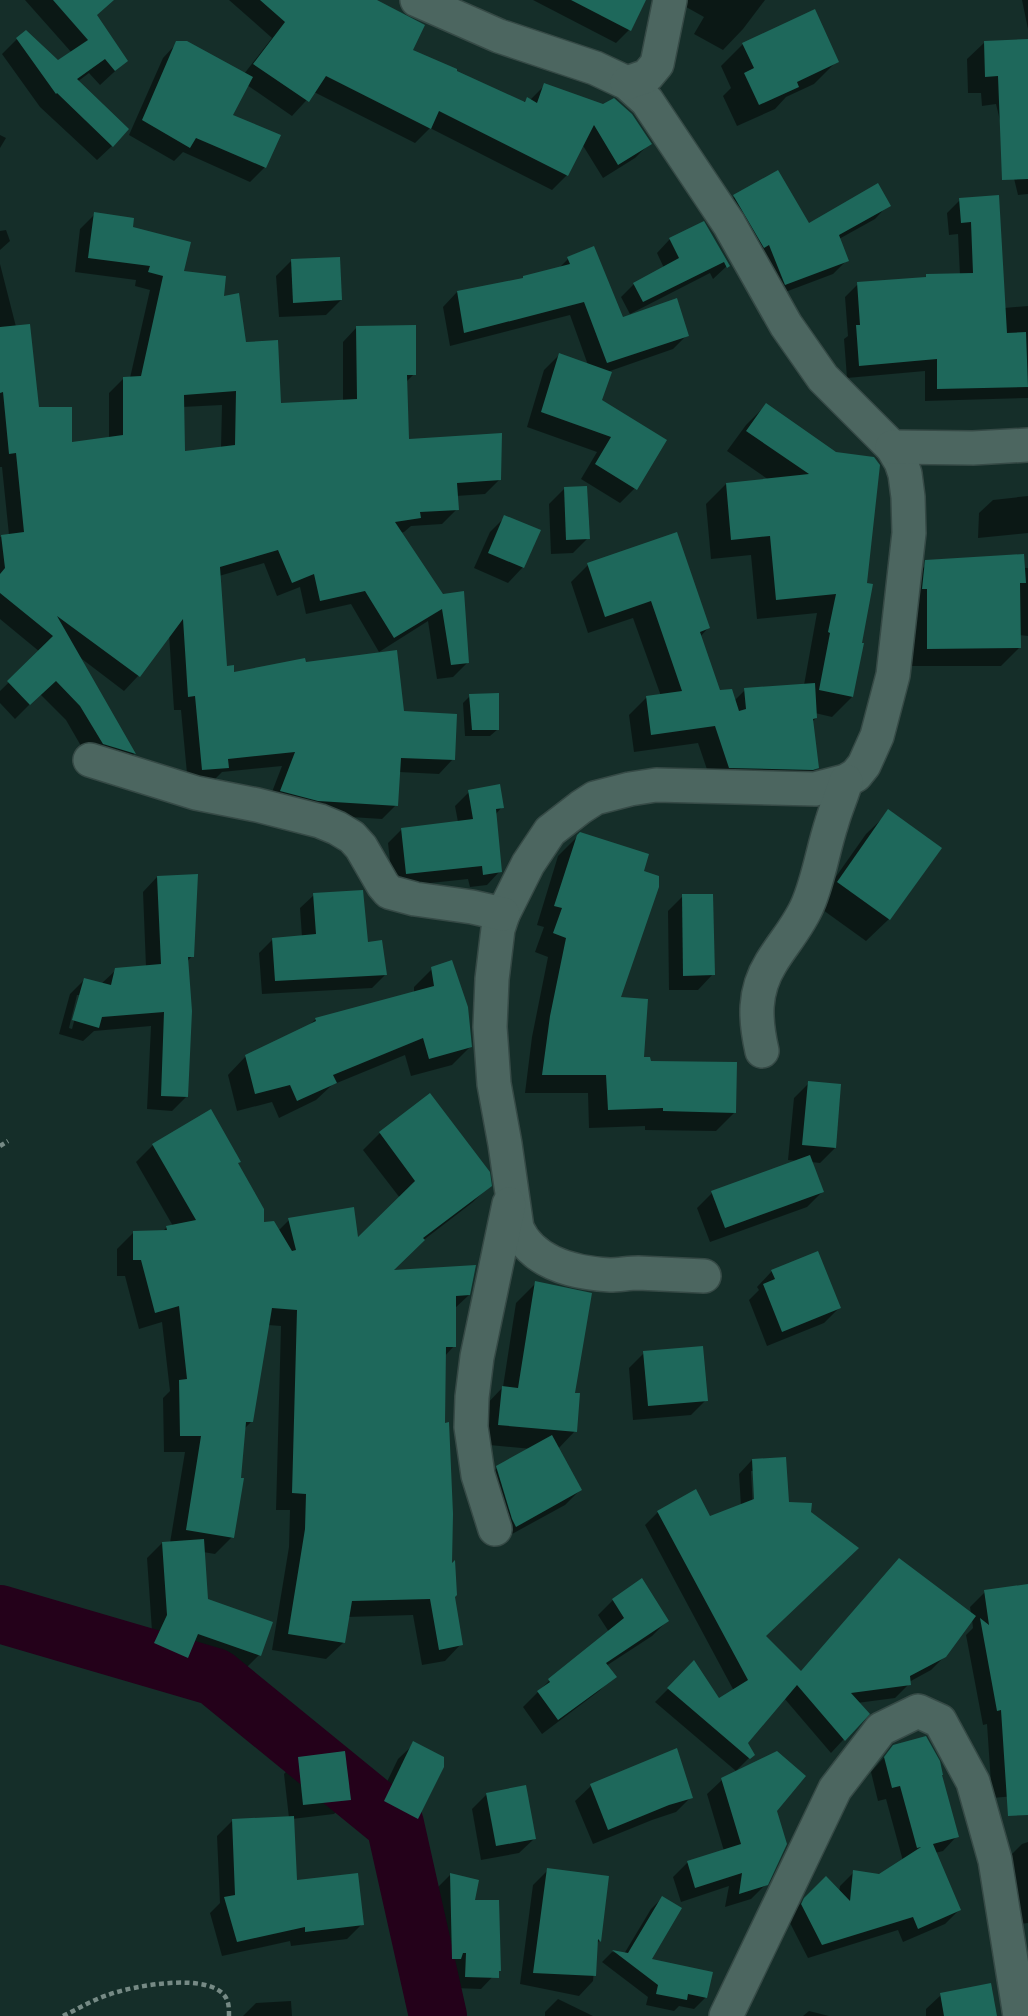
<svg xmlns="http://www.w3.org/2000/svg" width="1028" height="2016" viewBox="0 0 1028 2016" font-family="'Space Grotesk',sans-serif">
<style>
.shadow{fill:#0007;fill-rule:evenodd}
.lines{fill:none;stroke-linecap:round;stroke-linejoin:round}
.river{stroke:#24011a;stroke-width:58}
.building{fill:#1e685b;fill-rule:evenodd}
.minor-casing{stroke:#364a46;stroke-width:36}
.path{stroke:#768a85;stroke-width:4.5;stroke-dasharray:5 3.5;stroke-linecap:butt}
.minor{stroke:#4c6660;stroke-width:33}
</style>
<rect width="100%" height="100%" fill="#152e29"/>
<g class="shadow">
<polygon points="25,0 107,0 96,16 126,61 100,85 89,73 77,82 112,146 97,160 40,107 2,54 17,39 57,63 72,53"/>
<polygon points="229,0 373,0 410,51 523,103 527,99 529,101 544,86 650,143 635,158 603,178 582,144 567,175 552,190 430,128 415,143 314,92 292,116 247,85 231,115 265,167 250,182 183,152 174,161 129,135 163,58 177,43 244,74 272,38"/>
<polygon points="533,0 644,0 629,30 616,43"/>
<polygon points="681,0 765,0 743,29 723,50 694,34 704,17 679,3"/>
<polygon points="1022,0 1028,0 1028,29"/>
<polygon points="1028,41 1028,194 1018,195 996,104 982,106 981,93 968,93 967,59 985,42"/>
<polygon points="743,44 837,61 814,84 786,97 775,109 737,126 723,96 731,88 721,66"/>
<polygon points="0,135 6,138 0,148"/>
<polygon points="734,197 808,225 888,205 875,219 839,239 847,260 833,274 772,297 721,211"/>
<polygon points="998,197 1004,308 1028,306 1028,398 925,401 925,371 847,378 844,339 848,336 845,297 858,284 923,279 927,276 960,275 958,234 949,235 947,213 960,200"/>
<path d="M 95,214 L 131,228 L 182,272 L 222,298 L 244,344 L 280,405 L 343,402 L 343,342 L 357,327 L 414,374 L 405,383 L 408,441 L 499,480 L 485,494 L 456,496 L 457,509 L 442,524 L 411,526 L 404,532 L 400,533 L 442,596 L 468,662 L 453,677 L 437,679 L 428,621 L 379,652 L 351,604 L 306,614 L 300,587 L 277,596 L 264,563 L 219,576 L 226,668 L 232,675 L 304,664 L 403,713 L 453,759 L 439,774 L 399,772 L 396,805 L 382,819 L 303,814 L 267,805 L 282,766 L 222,772 L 212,782 L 188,784 L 181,710 L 174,710 L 169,634 L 138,676 L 124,691 L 78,656 L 134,754 L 120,768 L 88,758 L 66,720 L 40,694 L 15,719 L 0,703 L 0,691 L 40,652 L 0,619 L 0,537 L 9,535 L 2,467 L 0,467 L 0,264 L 37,409 L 71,444 L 109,438 L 109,393 L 124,378 L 130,378 L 150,290 L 135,286 L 136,280 L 75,272 L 80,229 ZM 222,405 L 221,448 L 183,453 L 182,407 Z"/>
<polygon points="703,223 728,265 713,279 710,273 630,314 631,316 621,297 634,284 664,268 657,253 670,239"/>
<polygon points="6,230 10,241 0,250 0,231"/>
<polygon points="568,259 622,319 687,335 673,349 610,371 600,401 635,488 620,503 581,479 597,452 527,427 544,370 559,355 588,365 570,315 450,346 443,307 457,292 522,280 558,269"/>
<polygon points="291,261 341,300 326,315 279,317 276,276"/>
<polygon points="766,405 835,454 852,697 832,717 815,713 816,718 812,722 817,768 799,785 712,784 698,743 634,752 629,715 646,698 661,696 633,618 588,633 571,582 588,565 708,628 700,637 719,692 734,701 745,690 804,685 817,613 757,619 751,555 711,559 706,504 726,484 769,480 727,451 746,425"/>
<polygon points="564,489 588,538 573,553 551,554 549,504"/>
<polygon points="1028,496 1028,533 978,538 979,513 993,500"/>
<polygon points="505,517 523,567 508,583 474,568 490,532"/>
<polygon points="926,565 1028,568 1028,636 1019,635 1019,648 1001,666 910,666 908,583"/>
<polygon points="470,696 498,729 490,736 465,736 463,703"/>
<polygon points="469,792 502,807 495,815 500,871 487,885 470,887 468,879 393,887 388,843 402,829 458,822 455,806"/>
<polygon points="889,812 939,848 889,919 866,941 816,905 866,834"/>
<polygon points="578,836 618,999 642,1059 735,1112 716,1131 645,1130 645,1126 589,1128 588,1093 525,1093 532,1037 548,957 535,952 544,927 537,925 558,856"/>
<path d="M 157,877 L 192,956 L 186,963 L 187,1096 L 172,1111 L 147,1109 L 151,1026 L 94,1031 L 83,1041 L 59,1034 L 70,994 L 84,980 L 101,984 L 116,970 L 146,967 L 143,892 ZM 77,995 L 81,995 L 72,1029 L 69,1028 Z"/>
<polygon points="314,895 367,944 385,975 372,988 262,994 259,953 272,940 302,937 300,908"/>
<polygon points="683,896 713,974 698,990 669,990 668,911"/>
<polygon points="432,969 470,1047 452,1065 411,1076 405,1055 332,1085 316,1100 279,1118 272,1102 237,1111 228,1075 246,1056 307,1027 316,1019 414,993 414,987"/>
<polygon points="809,1083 835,1148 820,1163 811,1162 822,1192 807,1207 710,1242 697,1208 712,1193 800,1161 788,1160 794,1098"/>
<polygon points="380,1133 490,1185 473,1202 421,1242 390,1272 469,1295 454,1309 454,1346 444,1357 444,1424 450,1566 453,1596 461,1644 445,1661 422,1665 413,1615 347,1617 343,1643 326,1659 272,1650 289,1547 290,1510 276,1510 281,1326 268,1325 251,1422 244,1429 232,1537 215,1554 203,1552 207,1600 259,1655 244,1670 189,1651 186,1657 171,1672 141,1658 152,1631 147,1558 162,1543 170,1543 185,1452 164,1452 163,1398 170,1391 162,1322 139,1329 125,1276 117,1276 117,1249 134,1232 162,1232 167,1227 173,1226 136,1162 153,1145 236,1164 262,1224 278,1231 289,1220 357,1240 400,1198 363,1150"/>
<polygon points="772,1271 839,1308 824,1323 767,1346 749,1300 759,1290 757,1287"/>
<polygon points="536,1283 573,1394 575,1431 558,1449 580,1490 565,1505 501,1540 482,1483 497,1468 532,1449 479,1444 483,1408 503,1387 516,1303"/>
<polygon points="644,1353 706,1400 691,1415 633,1420 629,1368"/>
<path d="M 785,1459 L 787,1504 L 810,1505 L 810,1513 L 857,1548 L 764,1636 L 801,1672 L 899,1561 L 971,1614 L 970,1607 L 985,1592 L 1028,1586 L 1028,1795 L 992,1798 L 987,1724 L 983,1725 L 966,1635 L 973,1628 L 972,1619 L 945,1656 L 931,1670 L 909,1682 L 909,1684 L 895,1698 L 857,1703 L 867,1714 L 831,1753 L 784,1698 L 746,1743 L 753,1754 L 736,1771 L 655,1702 L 694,1663 L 718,1700 L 734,1691 L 645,1525 L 658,1512 L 695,1492 L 709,1518 L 741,1506 L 739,1474 L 752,1460 ZM 751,1471 L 754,1471 L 757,1508 L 753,1508 Z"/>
<polygon points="613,1600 667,1621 652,1636 606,1666 614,1676 599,1691 542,1734 523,1707 549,1681 609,1632 598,1615"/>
<polygon points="414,1744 417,1818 402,1833 370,1817 398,1759"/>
<polygon points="894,1746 957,1836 943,1851 935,1853 959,1910 945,1924 903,1942 898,1930 808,1958 788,1919 790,1914 826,1878 839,1892 840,1886 854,1872 879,1876 903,1861 886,1799 878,1801 871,1772"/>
<polygon points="676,1750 691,1797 676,1812 652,1820 593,1844 575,1801 591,1786"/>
<polygon points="299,1758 349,1799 334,1814 292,1819 295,1882 362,1924 347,1939 291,1946 290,1941 222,1956 210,1913 220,1903 217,1836 232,1821 289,1818 284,1774"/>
<polygon points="722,1780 775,1811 766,1884 751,1899 725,1907 729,1886 681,1902 673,1877 687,1863 724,1851 707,1794"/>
<polygon points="487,1794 535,1838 519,1853 481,1860 472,1809"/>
<polygon points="1028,1842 1028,1923 1020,1924 1007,1859 1022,1844"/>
<polygon points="548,1870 607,1877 599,1941 596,1945 593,1981 579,1996 520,1984 533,1885"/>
<polygon points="450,1875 472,1902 499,1970 481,1989 454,1988 455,1963 447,1971 441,1970 438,1887"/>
<polygon points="662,1898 649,1960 706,1997 694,2009 679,2006 674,2011 646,2005 648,1997 602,1962 612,1952 624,1954 651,1909"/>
<polygon points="941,1995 995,2016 926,2016 926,2009"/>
<polygon points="558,1999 593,2016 545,2016 545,2012"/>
<polygon points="291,2001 292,2016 243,2016 256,2003"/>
<polygon points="809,2011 829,2016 803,2016"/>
</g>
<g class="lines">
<polyline class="river" points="0,1614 215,1677 395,1824 438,2016"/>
</g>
<g class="building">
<polygon points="53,0 114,0 97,15 128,61 115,71 105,59 77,79 129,129 113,147 57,93 56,94 16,38 26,30 58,60 88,40"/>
<polygon points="260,0 377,0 425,25 413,50 457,69 457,71 525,102 527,97 537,103 544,83 603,104 614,98 632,114 652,144 618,165 594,125 568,176 439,111 431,129 326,76 309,102 253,64 285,22"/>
<polygon points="571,0 646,0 631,31"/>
<polygon points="815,9 839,62 797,82 799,87 759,105 744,73 754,68 742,43"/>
<polygon points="1028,39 1028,179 1002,180 998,76 985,77 984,41"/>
<polygon points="176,41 187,41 253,77 233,115 281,135 266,168 196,138 190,148 142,120"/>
<polygon points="778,170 809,223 878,183 891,206 839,235 849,261 785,285 769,245 764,248 733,195"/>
<polygon points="999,195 1007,333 1026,332 1028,387 937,389 937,359 859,366 856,325 860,325 857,282 926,277 926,274 973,273 971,222 961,223 959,198"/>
<path d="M 94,212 L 134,218 L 133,227 L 191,242 L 184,271 L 226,276 L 224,296 L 239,293 L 246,342 L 278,340 L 281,403 L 357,399 L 356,326 L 416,325 L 416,375 L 407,375 L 409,439 L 502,433 L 501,480 L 457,483 L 459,510 L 420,512 L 421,518 L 395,522 L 443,594 L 464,591 L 469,663 L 451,665 L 442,609 L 394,638 L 365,591 L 320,601 L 314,574 L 292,583 L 278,550 L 220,567 L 227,666 L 234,665 L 234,672 L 305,658 L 306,662 L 397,650 L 404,711 L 457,714 L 455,760 L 401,758 L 398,806 L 318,801 L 280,791 L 295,752 L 228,759 L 229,768 L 202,770 L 195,696 L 188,697 L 183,619 L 140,677 L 57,616 L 136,754 L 103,744 L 80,706 L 56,681 L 30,705 L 7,681 L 53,636 L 0,593 L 0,574 L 5,568 L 1,535 L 24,532 L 16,453 L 9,454 L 3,392 L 0,393 L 0,327 L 30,324 L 39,407 L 72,407 L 72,442 L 123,435 L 123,377 L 141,376 L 163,276 L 148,272 L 150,266 L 88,258 ZM 236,391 L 235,445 L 185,451 L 184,395 Z"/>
<polygon points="704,221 730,266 727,268 724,262 643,302 633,283 679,258 669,238"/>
<polygon points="594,246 623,317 677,298 689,336 607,363 584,302 464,333 457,291 523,278 523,276 570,264 567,257"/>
<polygon points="340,257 342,300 293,303 291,259"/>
<polygon points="559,353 612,372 602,400 667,440 637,490 595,464 611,437 541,412"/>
<polygon points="766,403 836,452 874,457 880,465 867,583 873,584 862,643 864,643 853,697 819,690 830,633 828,632 836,594 776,600 770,536 731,540 726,483 809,474 746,431"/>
<polygon points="587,486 590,539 566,540 564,487"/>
<polygon points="504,515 541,530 524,568 488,553"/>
<polygon points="677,532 710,628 700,632 720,690 732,689 739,711 746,709 744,688 815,683 817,718 813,719 819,768 813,770 729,768 715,726 651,735 646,696 682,691 651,601 605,617 587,563"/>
<polygon points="1024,554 1026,583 1020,583 1021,648 927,649 927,589 922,589 925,560"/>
<polygon points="499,693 499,730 472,730 469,694"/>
<polygon points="500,784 504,808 496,809 502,872 483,875 482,866 406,874 401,828 473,819 468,790"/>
<polygon points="888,809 942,848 890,920 837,882"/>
<polygon points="580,832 649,854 644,871 659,876 659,887 621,997 648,999 644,1057 650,1057 651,1061 737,1062 736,1113 663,1111 663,1108 608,1110 606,1075 542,1075 550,1016 566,938 553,933 562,908 554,906 577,835"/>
<polygon points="198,874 194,957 188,957 192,1011 188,1097 161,1096 164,1012 102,1017 99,1028 72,1020 84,978 111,985 115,968 161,964 157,876"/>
<polygon points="363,890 368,942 382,940 387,975 275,981 272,938 316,934 313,893"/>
<polygon points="682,894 713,894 715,975 683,976"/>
<polygon points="452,960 468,1007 472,1047 429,1059 423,1038 333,1075 337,1083 297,1101 290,1085 255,1094 245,1055 316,1021 315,1018 434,986 431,967"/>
<polygon points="808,1081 841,1084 836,1148 802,1145"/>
<polygon points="430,1093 490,1172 492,1186 423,1238 425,1240 394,1270 476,1265 470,1295 456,1296 456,1347 446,1347 445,1423 449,1422 453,1514 452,1563 455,1560 457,1595 455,1597 463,1645 439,1650 430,1599 352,1601 345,1643 288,1634 305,1529 306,1494 292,1493 297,1310 272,1308 253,1422 246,1422 241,1478 244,1478 234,1538 186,1530 201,1436 180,1436 179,1380 187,1379 179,1306 155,1313 141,1260 133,1260 133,1231 167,1230 166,1226 196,1220 152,1144 211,1109 241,1162 238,1163 264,1209 264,1222 274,1221 292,1251 296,1250 288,1218 354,1207 358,1237 415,1181 379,1132"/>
<polygon points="810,1155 824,1192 725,1228 711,1191"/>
<polygon points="818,1251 841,1308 782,1332 763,1284 775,1279 771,1270"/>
<polygon points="535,1281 592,1293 575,1393 580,1393 577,1432 498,1425 502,1386 518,1388"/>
<polygon points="703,1346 708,1401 648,1406 643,1351"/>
<polygon points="552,1435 582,1490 516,1527 512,1519 496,1466"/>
<polygon points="786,1457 789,1502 812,1503 811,1512 859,1548 766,1636 801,1671 899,1558 976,1616 946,1657 910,1676 911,1685 851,1693 870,1714 845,1741 797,1685 748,1743 755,1755 750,1759 667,1688 694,1660 719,1698 748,1680 657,1511 696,1489 710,1516 754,1499 752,1459"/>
<polygon points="204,1539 208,1599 273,1622 261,1656 198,1634 188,1658 154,1643 167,1615 162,1542"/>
<polygon points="642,1578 669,1621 606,1663 617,1677 558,1720 537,1691 550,1682 548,1679 624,1618 612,1599"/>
<polygon points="1028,1584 1028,1815 1008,1816 1001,1710 997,1711 980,1618 989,1625 984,1590"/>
<polygon points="926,1736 940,1761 943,1775 942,1775 959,1837 933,1844 961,1910 918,1929 913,1917 822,1945 801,1904 804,1898 826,1876 850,1901 853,1870 879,1874 921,1847 917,1848 900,1786 892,1788 884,1757 893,1745"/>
<polygon points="413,1741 444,1757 444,1767 418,1819 384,1801"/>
<polygon points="677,1748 693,1798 669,1805 608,1830 590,1784"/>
<polygon points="345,1751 351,1800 303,1805 298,1757"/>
<polygon points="777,1751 806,1776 777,1811 787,1844 768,1885 739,1894 742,1873 695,1888 687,1861 741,1844 721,1778"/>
<polygon points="526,1785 536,1839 496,1846 486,1793"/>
<polygon points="294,1816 297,1880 358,1873 364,1925 305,1932 305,1927 237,1942 224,1897 235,1895 232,1819"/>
<polygon points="547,1868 609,1876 601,1942 598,1939 596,1976 533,1973"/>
<polygon points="450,1873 479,1880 475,1900 499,1900 501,1971 499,1971 499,1978 465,1977 466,1953 463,1953 461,1959 452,1959"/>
<polygon points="662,1896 682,1908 652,1959 713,1972 707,1998 688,1994 687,2000 656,1994 658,1985 612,1950 628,1953"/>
<polygon points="991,1983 997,2016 944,2016 940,1993"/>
</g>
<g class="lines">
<g class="minor-casing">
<g id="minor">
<path d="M 417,0 L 499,36 L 595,68 L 627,83 L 647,101 L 729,224 L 786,325 L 823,378 L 892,447 L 901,462 L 905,474 L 908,497 L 909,533 L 893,675 L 877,736 L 864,765 L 856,775 L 846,781 L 815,789 L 656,785 L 630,789 L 595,798 L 581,807 L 550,831 L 528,864 L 503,914 L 498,929 L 492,979 L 490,1027 L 494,1084 L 505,1144 L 517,1228 C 533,1264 574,1273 610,1275 C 619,1275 629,1273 638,1273 C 660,1274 682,1275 704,1276"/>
<polyline points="627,83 647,76 657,64 670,0"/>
<polyline points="892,447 973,448 1028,445"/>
<polyline points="90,760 196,793 257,805 320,821 337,828 352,837 361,847 383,885 389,892 415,899 472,907 503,914"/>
<path d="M 762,1051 C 755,1020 753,992 771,963 C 783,943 799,926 808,904 C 819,878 823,849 832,822 C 836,808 842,795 846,781"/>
<polyline points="495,1529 478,1475 471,1427 472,1397 477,1357 509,1204"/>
<polyline points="726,2016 835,1789 881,1729 918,1711 940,1721 973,1782 995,1860 1020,2016"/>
</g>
</g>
<g class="path">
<polyline points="0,1146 8,1141"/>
<path d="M 63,2016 C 78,2009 92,2000 108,1995 C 131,1986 215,1970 227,2000 C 229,2004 229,2011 229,2016"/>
</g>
<use href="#minor" class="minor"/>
</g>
</svg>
